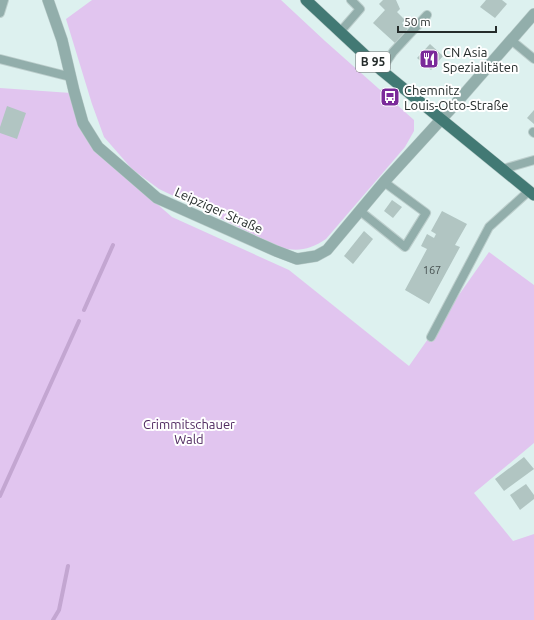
<svg xmlns="http://www.w3.org/2000/svg" width="534" height="620" viewBox="0 0 534 620" font-family="Ubuntu,sans-serif">
<style>
.green{fill:#e1c5ef}
.lines{fill:none;stroke-linecap:round;stroke-linejoin:round}
.stream{stroke:#c3a6d1;stroke-width:4}
.building{fill:#b1c5c2}
.service-casing{stroke:#bccecc;stroke-width:10}
.minor-casing{stroke:#bccecc;stroke-width:12}
.primary-casing{stroke:#bccecc;stroke-width:12}
.service{stroke:#92aeab;stroke-width:8}
.minor{stroke:#92aeab;stroke-width:11}
.primary{stroke:#427974;stroke-width:11}
.labels{text-anchor:middle;stroke-width:4;stroke-linejoin:round;paint-order:stroke}
.number-label{font-size:11px;fill:#485251}
.shield{fill:#fff;stroke:#666b6b;stroke-width:1}
.shield-label{font-size:12px;font-weight:bold;fill:#252c2b}
.poi-label{font-size:13px;fill:#252c2b;stroke:#fff;text-anchor:start}
.street-label{font-size:13px;fill:#252c2b;stroke:#fff}
.park-label{font-size:13px;fill:#512b61;stroke:#fff}
</style>
<rect width="100%" height="100%" fill="#ddf1ef"/>
<g class="green">
<path d="M 92,0 L 281,0 L 325,41 L 414,120 L 414,131 L 405,147 L 326,239 C 311,249 299,252 282,248 L 159,189 L 132,169 L 104,137 L 92,104 L 66,19 Z"/>
<polygon points="0,88 71,93 93,148 172,217 289,270 409,366 489,252 534,285 534,443 474,493 513,541 534,534 534,620 0,620"/>
</g>
<g class="lines">
<g class="stream">
<polyline points="84,310 113,245"/>
<polyline points="0,496 79,321"/>
<polyline points="53,620 59,610 68,566"/>
</g>
</g>
<g class="building">
<polygon points="383,0 396,0 400,9 397,12 405,20 402,23 408,29 395,43 373,23 385,10 379,4"/>
<polygon points="486,0 502,0 507,4 495,18 480,7"/>
<polygon points="430,44 443,56 431,70 417,58"/>
<polygon points="382,89 388,95 386,97 380,91"/>
<polygon points="7,106 26,113 17,139 0,133 0,127"/>
<polygon points="534,110 534,124 527,118"/>
<polygon points="392,200 402,207 393,218 384,211"/>
<polygon points="442,211 467,224 455,245 460,247 429,304 405,290 427,249 421,246 427,234 434,238 436,234 431,231"/>
<polygon points="364,231 373,239 353,264 344,256"/>
<polygon points="524,457 534,469 504,491 495,479"/>
<polygon points="526,484 534,495 534,499 520,510 510,495"/>
</g>
<g class="lines">
<g class="service-casing">
<g id="service">
<polyline points="0,13 4,0"/>
<polyline points="340,32 360,9 351,0"/>
<polyline points="511,40 534,59"/>
<polyline points="0,59 71,77"/>
<polyline points="381,70 393,52 427,15"/>
<polyline points="533,132 534,133"/>
<polyline points="503,169 534,160"/>
<polyline points="360,211 405,247 426,213 384,182"/>
<polyline points="431,337 489,227 529,191"/>
</g>
</g>
<g class="minor-casing">
<polyline id="minor" points="48,0 62,40 74,91 83,123 98,147 157,198 276,251 297,259 316,256 327,250 384,182 458,101 534,14"/>
</g>
<g class="primary-casing">
<polyline id="primary" points="306,0 381,70 534,195"/>
</g>
<use href="#service" class="service"/>
<use href="#minor" class="minor"/>
<use href="#primary" class="primary"/>
</g>
<defs>
<g id="restaurant-square" transform="scale(1)"><rect x="-9" y="-9" width="18" height="18" rx="4" fill="#7b2a9a" stroke="#fff"/><path d="M-5-6h1v4h1v-4h1v4h1v-4h1v5L-1.5 .5V6h-2V.5L-5-1ZM5-6V6H3V1.5H1.5Q1.5-4 5-6Z" fill="#fff"/></g>
<g id="bus-square" transform="scale(1)"><rect x="-9" y="-9" width="18" height="18" rx="4" fill="#7b2a9a" stroke="#fff"/><path d="M-5-6H5V4H4V6H2V4H-2V6H-4V4H-5ZM-3.5-4V0h7V-4ZM-3.5 1.2v1.5H-2V1.2ZM2 1.2v1.5H3.5V1.2Z" fill="#fff"/></g>
</defs>
<g fill-rule="evenodd">
<use href="#restaurant-square" x="429" y="59"/>
<use href="#bus-square" x="390" y="97"/>
</g>
<g class="labels">
<g class="number-label">
<text x="432" y="274">167</text>
</g>
<rect class="shield" x="356" y="52" width="34" height="20" rx="3"/>
<g class="shield-label">
<text x="373" y="66">B 95</text>
</g>
<g class="poi-label">
<text x="443" y="57">CN Asia<tspan x="443" dy="15">Spezialitäten</tspan></text>
<text x="404" y="95">Chemnitz<tspan x="404" dy="15">Louis-Otto-Straße</tspan></text>
</g>
<g class="street-label">
<text transform="translate(219 210) rotate(24)" y="5">Leipziger Straße</text>
</g>
<g class="park-label">
<text x="189" y="429">Crimmitschauer<tspan x="189" dy="15">Wald</tspan></text>
</g>
</g>
<path d="M398 26v6h98v-6" fill="none" stroke="#252c2b" stroke-width="2"/>
<text x="404" y="26" font-size="12" fill="#252c2b" stroke="#ffffff" stroke-width="3" paint-order="stroke">50 m</text>
</svg>
